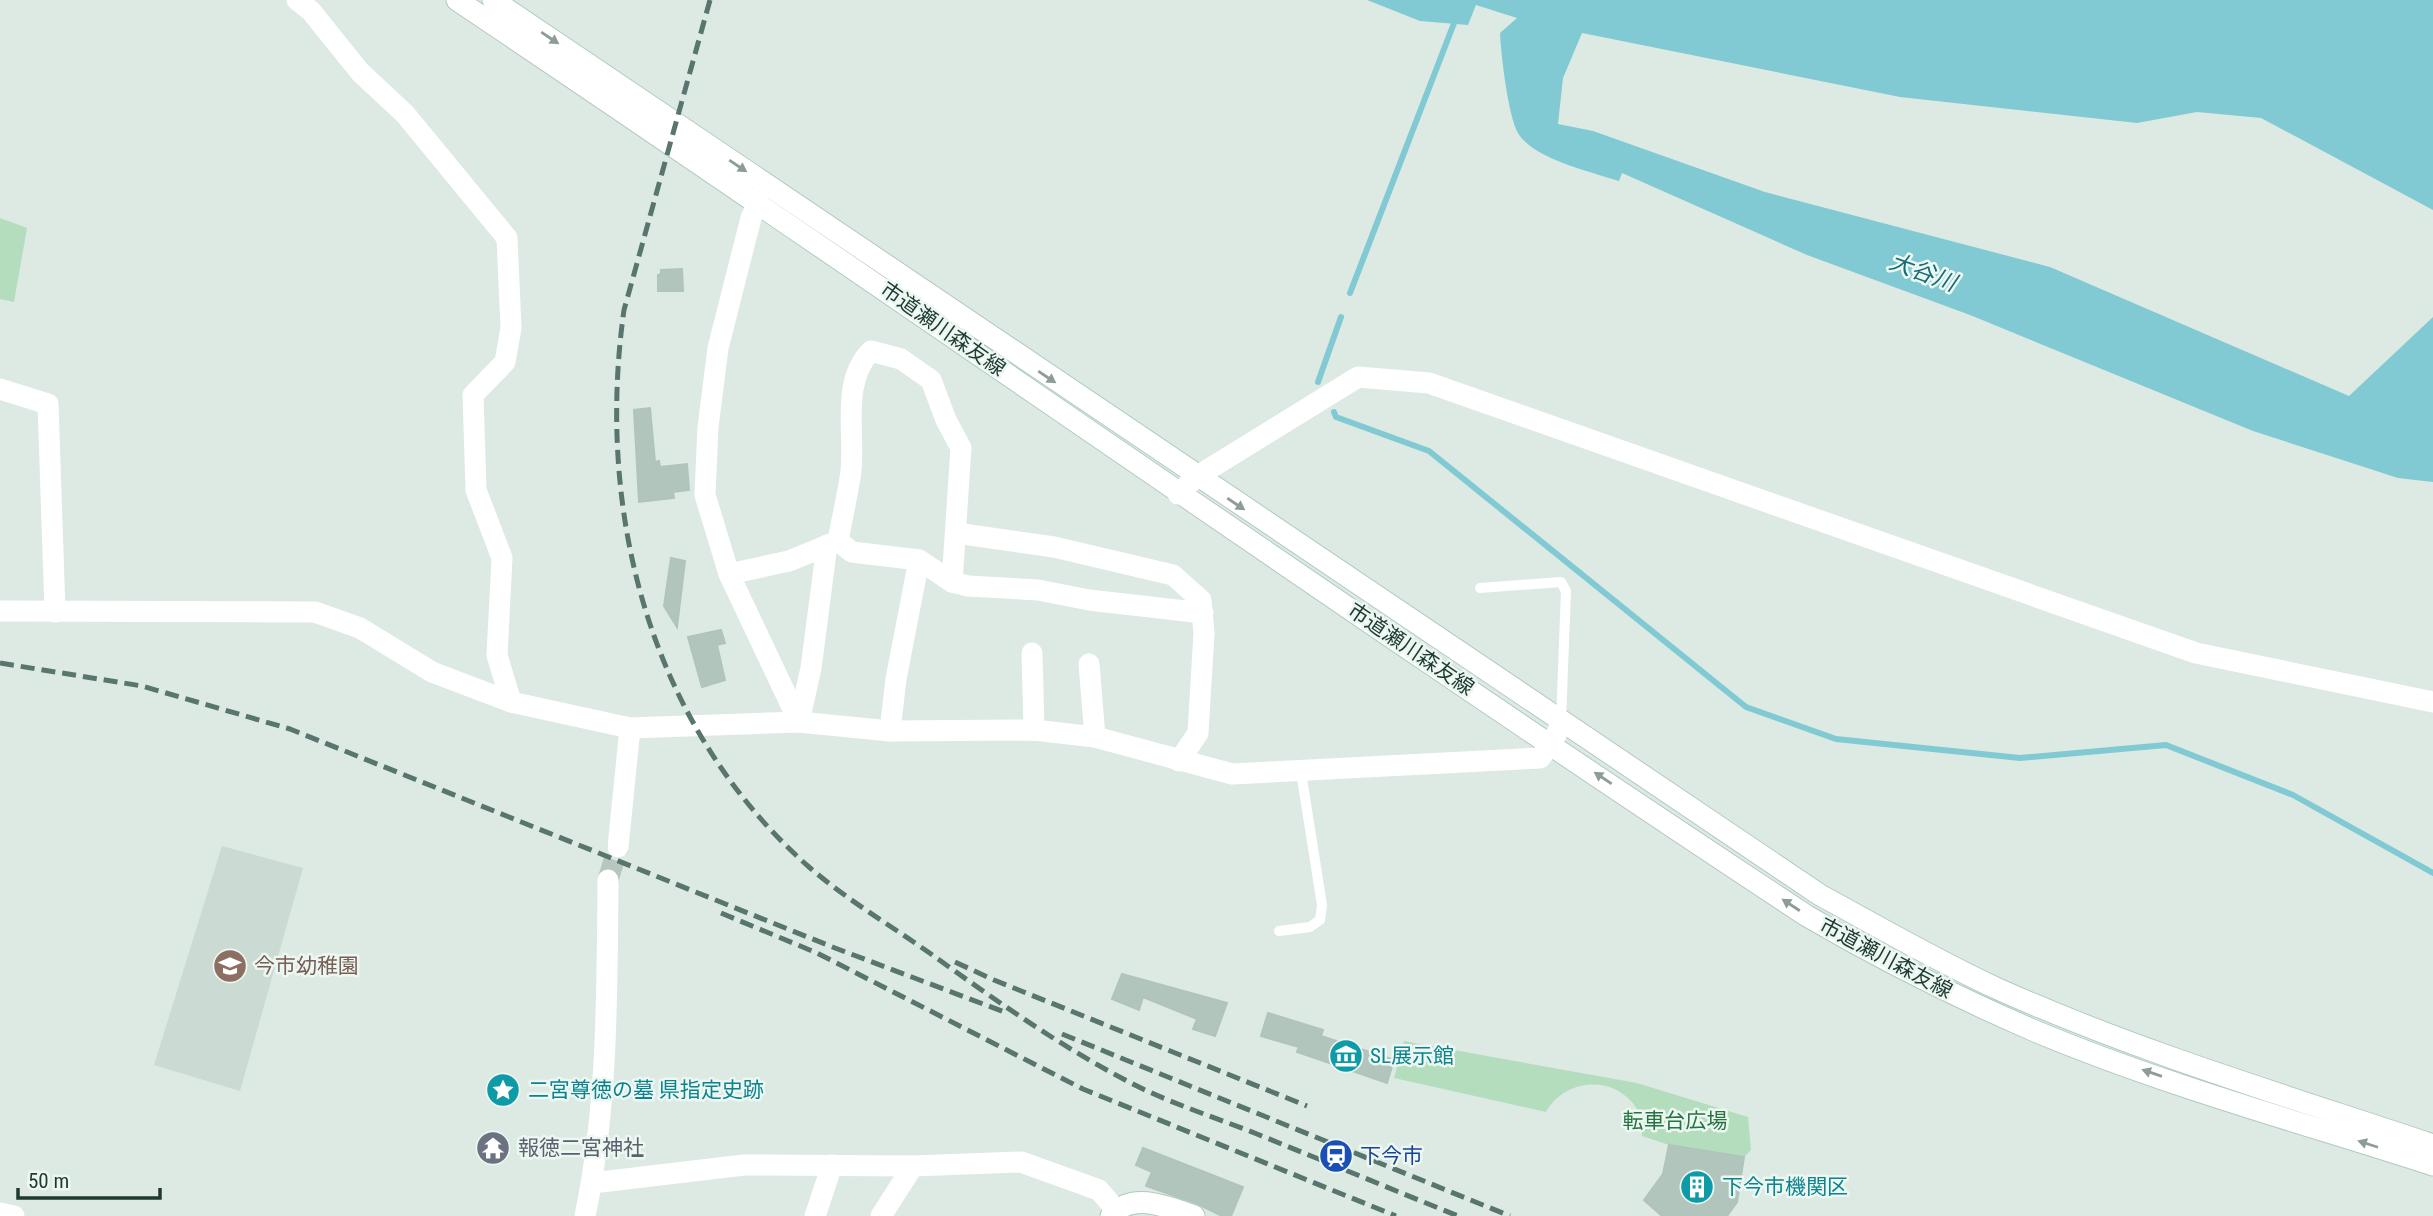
<svg xmlns="http://www.w3.org/2000/svg" width="2433" height="1216" viewBox="0 0 2433 1216" font-family="'Roboto Condensed','Noto Sans JP',sans-serif">
<style>
.built{fill:#cbdad3}
.green{fill:#b4ddbe}
.water{fill:#81cad3}
.lines{fill:none;stroke-linecap:round;stroke-linejoin:round}
.stream{stroke:#81cad3;stroke-width:6}
.building{fill:#b2c5bd;stroke:#afc4bb;stroke-width:2}
.street-tunnel{stroke:#b7c7c0;stroke-width:21;stroke-dasharray:21 10;stroke-linecap:butt}
.secondary-casing{stroke:#b0cac0;stroke-width:23}
.lane{stroke:#fff;stroke-width:10}
.street{stroke:#fff;stroke-width:21}
.secondary{stroke:#fff;stroke-width:21}
.rail{stroke:#58766d;stroke-width:5;stroke-dasharray:14 7;stroke-linecap:butt}
.oneway{fill:#8e9c98}
.labels{text-anchor:middle;stroke-width:5;stroke-linejoin:round;paint-order:stroke}
.street-label{font-size:21px;fill:#1e3a31;stroke:#edf7f2}
.education-label{font-size:21px;fill:#785e54;stroke:#edf7f2;text-anchor:start}
.culture-label{font-size:21px;fill:#0d838f;stroke:#edf7f2;text-anchor:start}
.park-label{font-size:21px;fill:#277341;stroke:#edf7f2}
.worship-label{font-size:21px;fill:#5b616d;stroke:#edf7f2;text-anchor:start}
.transit-label{font-size:21px;fill:#164399;stroke:#edf7f2;text-anchor:start}
.water-label{font-size:23px;font-style:italic;fill:#166c78;stroke:#edf7f2}
</style>
<rect width="100%" height="100%" fill="#ddeae4"/>
<polygon class="built" points="222,846 303,868 240,1091 154,1065"/>
<g class="green">
<polygon points="0,218 27,228 14,302 0,299"/>
<path d="M 1404,1041 L 1637,1083 L 1748,1117 L 1751,1150 L 1744,1157 L 1669,1145 L 1642,1136 C 1641,1127 1642,1115 1637,1109 C 1615,1074 1565,1078 1546,1112 L 1394,1078 Z"/>
</g>
<path class="water" d="M 1367,0 L 2433,0 L 2433,210 L 2261,118 L 2197,112 L 2137,123 L 1900,97 L 1582,33 L 1563,78 L 1558,124 L 1593,131 L 1765,192 L 2050,267 L 2349,396 L 2433,317 L 2433,482 L 2398,478 L 2253,431 L 1970,315 L 1807,255 L 1622,173 L 1619,181 C 1592,172 1533,159 1518,133 C 1508,115 1501,55 1500,33 L 1517,18 L 1476,5 L 1468,25 L 1420,21 Z"/>
<g class="lines">
<g class="stream">
<polyline points="1350,293 1456,18"/>
<polyline points="1318,382 1341,317"/>
<polyline points="1334,412 1336,417 1429,451 1746,707 1836,739 2020,758 2166,745 2293,795 2433,873"/>
</g>
</g>
<g class="building">
<polygon points="682,269 683,291 658,291 658,275 661,274 661,270"/>
<polygon points="650,408 655,462 659,461 660,467 687,464 689,490 673,492 674,498 639,502 634,410"/>
<polygon points="671,558 685,561 677,627 664,606"/>
<polygon points="721,630 725,643 717,645 725,680 702,687 688,637"/>
<polygon points="1122,974 1227,1003 1215,1036 1193,1029 1197,1019 1143,997 1139,1010 1112,999"/>
<polygon points="1268,1013 1323,1030 1321,1036 1394,1060 1387,1083 1297,1052 1299,1047 1261,1036"/>
<polygon points="1669,1145 1744,1157 1737,1202 1727,1216 1662,1216 1644,1200 1663,1174"/>
<polygon points="1143,1148 1243,1187 1231,1216 1222,1216 1198,1204 1146,1186 1152,1172 1136,1165"/>
</g>
<g class="lines">
<polyline class="street-tunnel" points="608,880 618,847"/>
<g class="secondary-casing">
<g id="secondary">
<path d="M 457,0 C 909,303 1353,617 1807,916 C 1881,959 1956,997 2035,1031 C 2164,1085 2300,1122 2433,1165"/>
<path d="M 493,0 L 1820,895 C 1879,927 1937,961 1998,989 C 2139,1052 2287,1096 2433,1145"/>
<path d="M 1111,1216 C 1132,1191 1168,1207 1194,1216"/>
</g>
</g>
<g class="lane">
<polyline points="1480,588 1561,582 1566,591 1561,721"/>
<polyline points="1279,931 1310,927 1320,920 1322,905 1301,772"/>
</g>
<g class="street">
<polyline points="297,0 311,11 360,72 405,114 507,238 511,328 505,362 473,395 476,490 502,558 497,655 511,702"/>
<polyline points="758,203 751,218 718,348 708,427 705,495 729,574 799,722"/>
<polyline points="0,389 48,404 55,612"/>
<polyline points="1178,494 1196,477 1358,377 1429,383 2196,653 2433,702"/>
<polyline points="956,533 1054,547 1173,575 1201,600 1204,633 1198,733 1179,761"/>
<polyline points="838,541 852,552 919,560 952,582 968,586 1038,590 1089,600 1203,613"/>
<path d="M 729,574 L 789,561 L 838,541 C 842,518 848,494 851,471 C 855,432 841,381 871,351 L 901,359 L 931,380 L 946,420 L 961,448 L 952,582"/>
<polyline points="0,611 315,612 360,628 432,672 511,702 630,728 799,722 890,731 1034,730 1095,737 1232,774 1540,758 1552,743 1561,724"/>
<polyline points="1032,653 1034,730"/>
<polyline points="1089,664 1095,737"/>
<polyline points="799,722 811,668 827,545"/>
<polyline points="890,731 896,679 919,560"/>
<polyline points="618,847 630,728"/>
<polyline points="592,1183 744,1165 913,1166 1021,1162 1099,1190 1116,1210"/>
<polyline points="0,1213 14,1216"/>
<path d="M 585,1216 C 608,1106 607,992 608,880"/>
<polyline points="815,1216 832,1165"/>
<polyline points="881,1216 913,1166"/>
</g>
<use href="#secondary" class="secondary"/>
<g class="rail">
<path d="M 710,0 L 624,310 C 595,514 651,728 809,867 C 847,900 890,925 931,954 C 998,1002 1068,1052 1143,1089 C 1179,1106 1219,1119 1257,1134 C 1324,1161 1391,1189 1458,1216"/>
<polyline points="0,663 142,686 290,729 835,948 1007,1013"/>
<polyline points="721,913 817,953 1083,1089 1396,1216"/>
<polyline points="955,962 994,980 1307,1106"/>
<polyline points="1062,1034 1510,1216"/>
</g>
</g>
<defs><path id="oneway-solid" d="M-6-.8H1V-3.2L6.5 0L1 3.2V.8H-6Z" transform="scale(1.75)"/></defs>
<g class="oneway">
<use href="#oneway-solid" transform="translate(550 38) rotate(34)"/>
<use href="#oneway-solid" transform="translate(738 166) rotate(34)"/>
<use href="#oneway-solid" transform="translate(1047 377) rotate(34)"/>
<use href="#oneway-solid" transform="translate(1236 504) rotate(34)"/>
<use href="#oneway-solid" transform="translate(1603 778) rotate(-146)"/>
<use href="#oneway-solid" transform="translate(1791 905) rotate(-147)"/>
<use href="#oneway-solid" transform="translate(2152 1073) rotate(-161)"/>
<use href="#oneway-solid" transform="translate(2368 1144) rotate(-162)"/>
</g>
<defs>
<g id="school-disc" transform="scale(1.75)"><circle r="9.5" fill="#8d6e63" stroke="#edf7f2"/><path d="M0-5L7-2L0 1L-7-2ZM-4 1L0 2.5L4 1V4Q0 6-4 4Z" fill="#fff"/></g>
<g id="museum-disc" transform="scale(1.75)"><circle r="9.5" fill="#0f9aa8" stroke="#edf7f2"/><path d="M0-6L6-3V-2H-6V-3ZM-5-1h2V3h-2ZM-1-1h2V3h-2ZM3-1h2V3H3ZM-6 4H6V6H-6Z" fill="#fff"/></g>
<g id="sight-disc" transform="scale(1.75)"><circle r="9.5" fill="#0f9aa8" stroke="#edf7f2"/><path d="M0-6L1.8-2.2L6-1.7L2.9 1.2L3.7 5.4L0 3.3L-3.7 5.4L-2.9 1.2L-6-1.7L-1.8-2.2Z" fill="#fff"/></g>
<g id="temple-disc" transform="scale(1.75)"><circle r="9.5" fill="#6b7280" stroke="#edf7f2"/><path d="M0-6L5-2H3V0L6.5 2.5H4V6H1.5V3h-3V6H-4V2.5H-6.5L-3 0V-2H-5Z" fill="#fff"/></g>
<g id="station-disc" transform="scale(1.75)"><circle r="9.5" fill="#1a4fb4" stroke="#edf7f2"/><path d="M-3-6H3Q5-6 5-4V2Q5 4 3 4L4.5 6H3L1.5 4h-3L-3 6H-4.5L-3 4Q-5 4-5 2V-4Q-5-6-3-6ZM-3.5-4v3h7v-3ZM-3.5 1v1.5H-2V1ZM2 1v1.5H3.5V1Z" fill="#fff"/></g>
<g id="building-disc" transform="scale(1.75)"><circle r="9.5" fill="#0f9aa8" stroke="#edf7f2"/><path d="M-4-6H4V6H1V3H-1V6H-4ZM-2.5-4.3h1.7v1.8h-1.7ZM.8-4.3h1.7v1.8H.8ZM-2.5-1h1.7V.8h-1.7ZM.8-1h1.7V.8H.8Z" fill="#fff"/></g>
</defs>
<g fill-rule="evenodd">
<use href="#school-disc" x="230" y="966"/>
<use href="#museum-disc" x="1346" y="1056"/>
<use href="#sight-disc" x="503" y="1090"/>
<use href="#temple-disc" x="493" y="1148"/>
<use href="#station-disc" x="1336" y="1156"/>
<use href="#building-disc" x="1697" y="1187"/>
</g>
<g class="labels">
<g class="street-label">
<text transform="translate(943 329) rotate(35)" y="7">市道瀬川森友線</text>
<text transform="translate(1411 649) rotate(34)" y="7">市道瀬川森友線</text>
<text transform="translate(1886 958) rotate(28)" y="7">市道瀬川森友線</text>
</g>
<g class="education-label">
<text x="254" y="973">今市幼稚園</text>
</g>
<g class="culture-label">
<text x="1370" y="1063">SL展示館</text>
<text x="528" y="1097">二宮尊徳の墓 県指定史跡</text>
<text x="1722" y="1194">下今市機関区</text>
</g>
<g class="park-label">
<text x="1675" y="1128">転車台広場</text>
</g>
<g class="worship-label">
<text x="518" y="1155">報徳二宮神社</text>
</g>
<g class="transit-label">
<text x="1360" y="1163">下今市</text>
</g>
<g class="water-label">
<text transform="translate(1923 272) rotate(20)" y="8">大谷川</text>
</g>
</g>
<path d="M18 1188v10h142v-10" fill="none" stroke="#1e3a31" stroke-width="3.5"/>
<text x="28" y="1188" font-size="21" fill="#1e3a31" stroke="#edf7f2" stroke-width="5" paint-order="stroke">50 m</text>
</svg>
